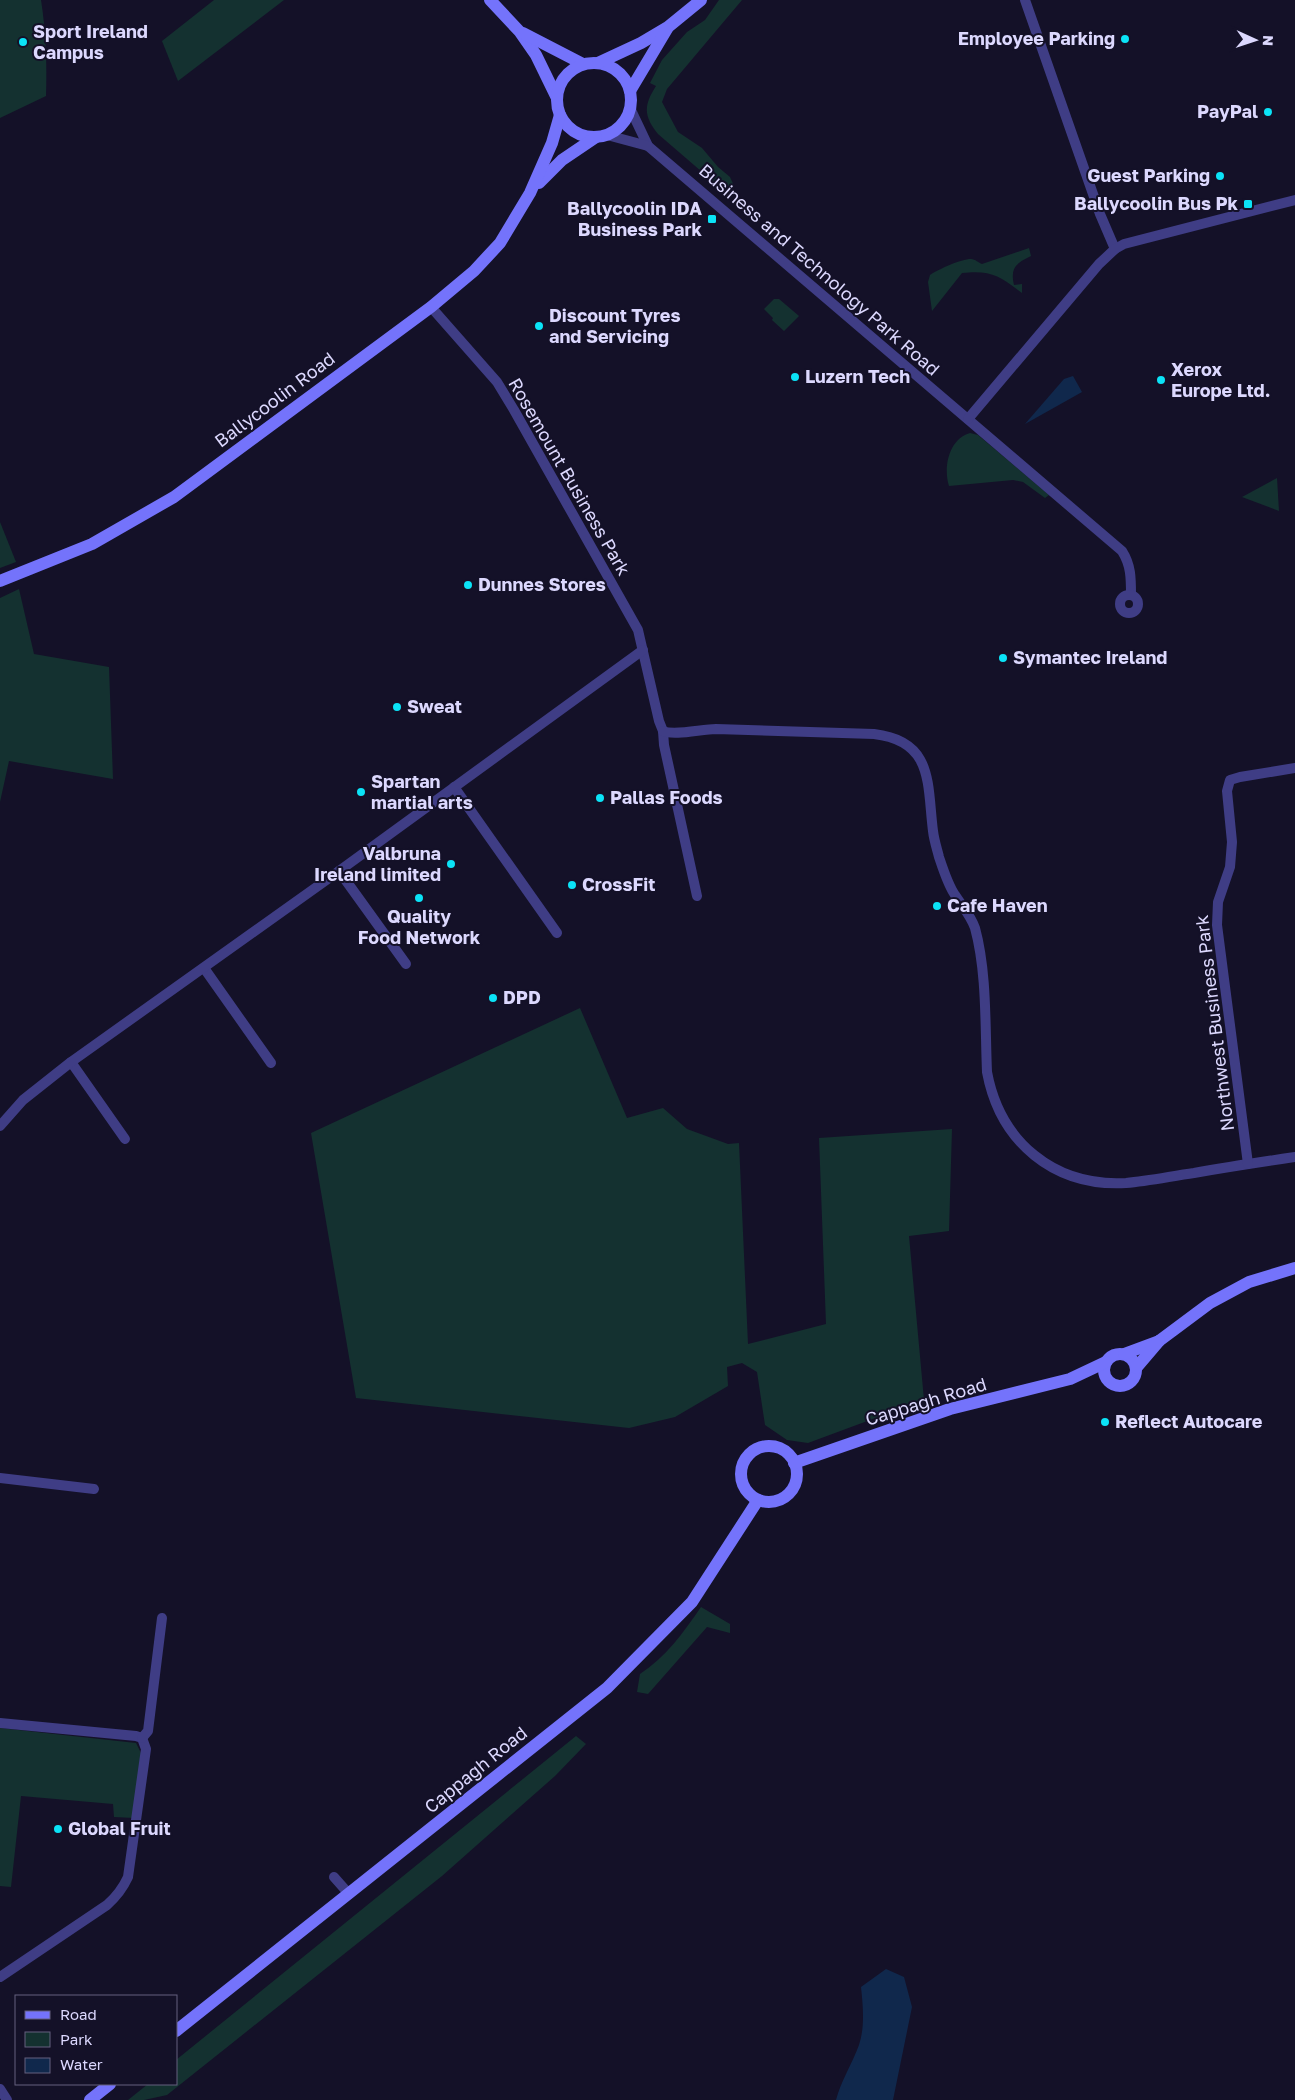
<svg xmlns="http://www.w3.org/2000/svg" width="1295" height="2100" viewBox="0 0 1295 2100" font-family="'Golos Text',sans-serif">
<style>
.green{fill:#143130}
.water{fill:#10284c}
.lines{fill:none;stroke-linecap:round;stroke-linejoin:round}
.street{stroke:#3f3d85;stroke-width:10}
.secondary{stroke:#7473fb;stroke-width:12}
.poi-dot{fill:#0be3f7;stroke:#141128;stroke-width:2}
.labels{text-anchor:middle;stroke-width:4;stroke-linejoin:round;paint-order:stroke}
.poi-label{font-size:18px;font-weight:bold;fill:#dcd8fe;stroke:#141128;text-anchor:start}
.street-label{font-size:18px;fill:#dcd8fe;stroke:#141128}
</style>
<rect width="100%" height="100%" fill="#141128"/>
<g class="green">
<path d="M 0,0 L 41,0 C 46,32 47,64 46,96 L 0,118 Z"/>
<polygon points="214,0 284,0 178,81 162,41"/>
<path d="M 719,0 L 742,0 L 667,89 L 662,102 L 678,132 L 702,148 L 718,167 L 730,177 L 734,186 L 723,190 L 658,134 C 643,115 644,105 656,86 L 650,83 L 662,60 L 687,32 L 705,20 Z"/>
<path d="M 1029,248 L 1031,256 C 1016,263 1010,268 1014,285 L 1022,284 L 1022,293 C 999,276 992,270 962,273 L 932,311 L 928,282 L 930,275 C 939,269 961,259 971,259 C 975,259 979,263 982,264 Z"/>
<polygon points="774,299 779,299 799,316 784,331 772,320 773,318 764,309"/>
<path d="M 970,433 L 978,435 L 1049,495 L 1045,498 L 1023,482 L 1013,480 L 949,486 C 943,467 949,439 970,433 Z"/>
<polygon points="1277,478 1279,511 1242,497"/>
<polygon points="0,522 16,562 0,568"/>
<polygon points="19,589 34,654 109,667 113,779 9,761 0,802 0,598"/>
<polygon points="580,1008 627,1118 663,1108 687,1129 728,1144 739,1143 748,1344 826,1324 819,1138 952,1129 949,1231 909,1236 924,1400 808,1443 787,1440 765,1425 757,1372 742,1363 727,1367 728,1386 675,1417 629,1428 356,1398 311,1133"/>
<path d="M 701,1607 L 730,1624 L 730,1633 L 707,1627 L 648,1694 L 637,1692 L 640,1674 C 666,1657 683,1633 701,1607 Z"/>
<polygon points="0,1728 136,1743 141,1753 134,1818 114,1817 113,1804 21,1796 11,1887 0,1886"/>
<polygon points="576,1736 586,1744 555,1776 442,1876 167,2095 144,2100 128,2100 148,2084 176,2084 176,2060"/>
</g>
<g class="water">
<polygon points="1073,376 1082,392 1025,424 1064,379"/>
<path d="M 886,1969 L 904,1977 L 912,2007 L 893,2100 L 836,2100 C 841,2081 852,2064 859,2045 C 865,2027 863,2006 861,1987 Z"/>
</g>
<g class="lines">
<g class="street">
<polyline points="1025,0 1100,214 1115,249"/>
<path d="M 630,108 L 648,146 L 1122,551 C 1131,565 1131,578 1131,595"/>
<polyline points="607,135 648,146"/>
<polyline points="431,307 497,382 514,410 638,630 659,721 663,731 664,745 697,896"/>
<polyline points="968,419 1099,264 1115,249 1124,244 1295,200"/>
<circle cx="1129" cy="604" r="9"/>
<path d="M 663,731 C 674,736 702,729 716,729 L 874,734 C 934,741 927,784 933,831 C 934,840 937,849 939,857 C 943,869 948,885 955,895 C 962,906 971,916 975,928 C 987,972 985,1026 987,1072 C 1000,1142 1054,1187 1126,1183 C 1149,1181 1172,1176 1194,1173 C 1228,1167 1261,1162 1295,1157"/>
<polyline points="454,787 557,933"/>
<polyline points="339,871 406,964"/>
<polyline points="204,968 271,1063"/>
<polyline points="71,1062 125,1139"/>
<polyline points="0,1126 23,1100 71,1062 339,871 643,650"/>
<polyline points="1248,1164 1217,925 1218,902 1230,867 1232,842 1227,791 1230,780 1240,777 1295,768"/>
<polyline points="0,1478 94,1489"/>
<path d="M 0,1723 L 136,1736 L 142,1738 L 146,1749 L 128,1877 C 123,1888 116,1897 107,1905 L 0,1977"/>
<polyline points="142,1738 148,1731 162,1618"/>
<polyline points="334,1877 349,1894"/>
<polyline points="0,2089 7,2100"/>
</g>
<g class="secondary">
<polyline points="490,0 520,32 536,55 556,96"/>
<polyline points="523,33 583,64"/>
<circle cx="594" cy="100" r="37"/>
<polyline points="598,63 641,43 668,27 701,0"/>
<polyline points="630,91 667,29"/>
<polyline points="539,183 562,160 596,137"/>
<polyline points="0,581 92,544 174,497 431,307 474,271 500,243 530,193 552,143 560,115"/>
<circle cx="1120" cy="1370" r="16"/>
<polyline points="1124,1354 1159,1341 1210,1303 1249,1282 1295,1268"/>
<polyline points="1136,1368 1159,1341"/>
<circle cx="769" cy="1474" r="28"/>
<polyline points="794,1463 950,1409 1070,1379 1106,1362"/>
<polyline points="176,2031 607,1688 692,1602 758,1500"/>
<polyline points="90,2100 110,2084"/>
</g>
</g>
<g class="poi-dot">
<circle cx="1125" cy="39" r="5"/>
<circle cx="23" cy="42" r="5"/>
<circle cx="1268" cy="112" r="5"/>
<circle cx="1220" cy="176" r="5"/>
<rect x="1243" y="199" width="10" height="10" rx="2.5"/>
<rect x="707" y="214" width="10" height="10" rx="2.5"/>
<circle cx="539" cy="326" r="5"/>
<circle cx="795" cy="377" r="5"/>
<circle cx="1161" cy="380" r="5"/>
<circle cx="468" cy="585" r="5"/>
<circle cx="1003" cy="658" r="5"/>
<circle cx="397" cy="707" r="5"/>
<circle cx="361" cy="792" r="5"/>
<circle cx="600" cy="798" r="5"/>
<circle cx="451" cy="864" r="5"/>
<circle cx="572" cy="885" r="5"/>
<circle cx="419" cy="898" r="5"/>
<circle cx="937" cy="906" r="5"/>
<circle cx="493" cy="998" r="5"/>
<circle cx="1105" cy="1422" r="5"/>
<circle cx="58" cy="1829" r="5"/>
</g>
<g class="labels">
<g class="poi-label">
<text x="33" y="38">Sport Ireland<tspan x="33" dy="21">Campus</tspan></text>
<text x="1115" y="45" text-anchor="end">Employee Parking</text>
<text x="1258" y="118" text-anchor="end">PayPal</text>
<text x="1210" y="182" text-anchor="end">Guest Parking</text>
<text x="1238" y="210" text-anchor="end">Ballycoolin Bus Pk</text>
<text x="702" y="215" text-anchor="end">Ballycoolin IDA<tspan x="702" dy="21">Business Park</tspan></text>
<text x="549" y="322">Discount Tyres<tspan x="549" dy="21">and Servicing</tspan></text>
<text x="1171" y="376">Xerox<tspan x="1171" dy="21">Europe Ltd.</tspan></text>
<text x="805" y="383">Luzern Tech</text>
<text x="478" y="591">Dunnes Stores</text>
<text x="1013" y="664">Symantec Ireland</text>
<text x="407" y="713">Sweat</text>
<text x="371" y="788">Spartan<tspan x="371" dy="21">martial arts</tspan></text>
<text x="610" y="804">Pallas Foods</text>
<text x="441" y="860" text-anchor="end">Valbruna<tspan x="441" dy="21">Ireland limited</tspan></text>
<text x="582" y="891">CrossFit</text>
<text x="947" y="912">Cafe Haven</text>
<text x="419" y="923" text-anchor="middle">Quality<tspan x="419" dy="21">Food Network</tspan></text>
<text x="503" y="1004">DPD</text>
<text x="1115" y="1428">Reflect Autocare</text>
<text x="68" y="1835">Global Fruit</text>
</g>
<g class="street-label">
<text transform="translate(819 270) rotate(41)" y="6">Business and Technology Park Road</text>
<text transform="translate(275 400) rotate(-37)" y="6">Ballycoolin Road</text>
<text transform="translate(569 477) rotate(60)" y="6">Rosemount Business Park</text>
<text transform="translate(1215 1023) rotate(-97)" y="6">Northwest Business Park</text>
<text transform="translate(926 1402) rotate(-17)" y="6">Cappagh Road</text>
<text transform="translate(476 1770) rotate(-39)" y="6">Cappagh Road</text>
</g>
</g>
<rect x="15" y="1995" width="162" height="90" fill="#141128" stroke="#64617e"/>
<rect x="25" y="2011" width="25" height="8" fill="#7473fb" stroke="#64617e"/>
<text x="60" y="2020" font-size="15" fill="#dcd8fe">Road</text>
<rect x="25" y="2032" width="25" height="15" fill="#143130" stroke="#64617e"/>
<text x="60" y="2045" font-size="15" fill="#dcd8fe">Park</text>
<rect x="25" y="2058" width="25" height="15" fill="#10284c" stroke="#64617e"/>
<text x="60" y="2070" font-size="15" fill="#dcd8fe">Water</text>
<g transform="translate(1255 40) rotate(93)" stroke="#141128" stroke-width="4" paint-order="stroke">
<path d="M0-4L9 19L0 12L-9 19Z" fill="#dcd8fe"/>
<text y="-8" font-size="14" font-weight="bold" text-anchor="middle" fill="#dcd8fe">N</text>
</g>
</svg>
